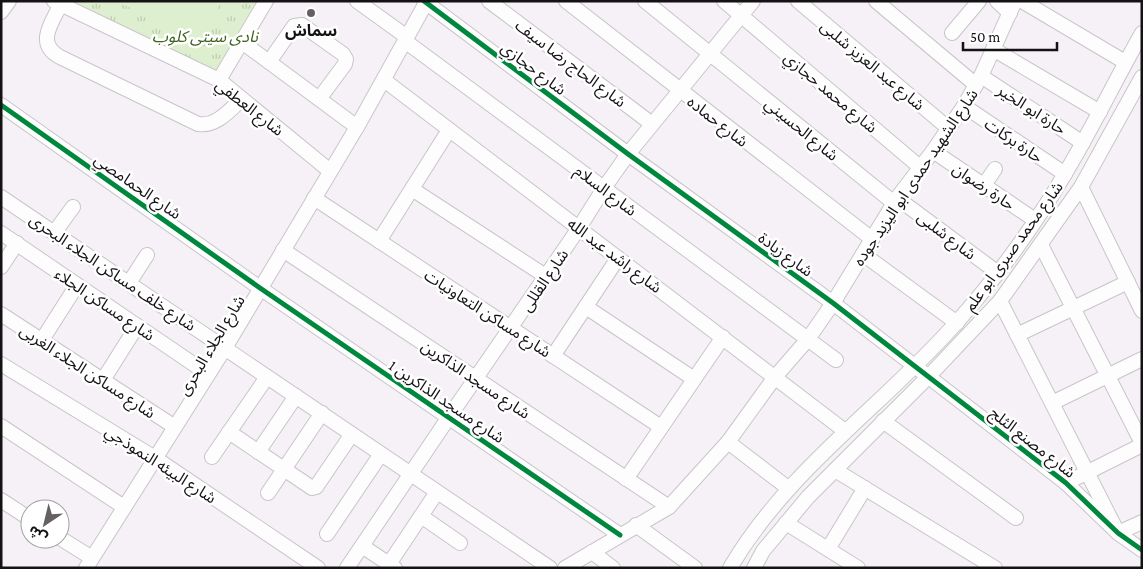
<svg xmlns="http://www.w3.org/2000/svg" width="1143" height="569" viewBox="0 0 1143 569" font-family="'Crimson Pro','Noto Sans Arabic',serif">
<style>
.grass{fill:url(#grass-tufts)}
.pitch{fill:#deefd0}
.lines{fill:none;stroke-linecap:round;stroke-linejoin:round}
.minor-casing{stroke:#c8c5c8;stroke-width:16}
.minor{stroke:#fefdfe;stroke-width:14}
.cycleway-casing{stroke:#fff;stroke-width:8}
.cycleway{stroke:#00873e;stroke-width:5}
.poi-dot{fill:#646064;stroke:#fff;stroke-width:2}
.labels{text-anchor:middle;stroke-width:5;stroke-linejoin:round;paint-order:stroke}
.poi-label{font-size:16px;font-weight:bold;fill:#151215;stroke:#fff}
.park-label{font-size:16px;font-style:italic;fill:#3f621e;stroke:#fff}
.street-label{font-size:16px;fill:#151215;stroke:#fff}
</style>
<defs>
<pattern id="grass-tufts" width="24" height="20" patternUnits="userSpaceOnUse" patternTransform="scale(1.25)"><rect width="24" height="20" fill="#deefd0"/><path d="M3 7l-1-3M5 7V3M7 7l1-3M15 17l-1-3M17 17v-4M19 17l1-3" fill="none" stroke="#beccb2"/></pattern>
</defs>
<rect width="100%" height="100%" fill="#f6f1f6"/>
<polygon class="grass" points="53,1 266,1 219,80"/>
<polygon class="pitch" points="117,1 222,1 198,42"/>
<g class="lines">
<g class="minor-casing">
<g id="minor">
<polyline points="54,1 219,80 330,171"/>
<polyline points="357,1 407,37"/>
<polyline points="424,1 628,154 833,303 1066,483 1118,533 1142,550"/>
<polyline points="489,1 652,124"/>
<polyline points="566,1 872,239"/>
<polyline points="645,1 894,203"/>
<polyline points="724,1 921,168"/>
<polyline points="798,1 948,128"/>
<polyline points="876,1 976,85"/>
<polyline points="997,1 1010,13"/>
<polyline points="1022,1 1125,62"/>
<path d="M 61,4 C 52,22 35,44 60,57 L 198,124 C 216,127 230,110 242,99"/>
<polyline points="1,12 9,1"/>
<polyline points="952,33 979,1"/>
<polyline points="405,41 836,360"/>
<polyline points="242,42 357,127"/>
<polyline points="993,49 1100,112"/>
<polyline points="269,62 294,26 302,25 343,54 346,59 345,64 319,99"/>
<polyline points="981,76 1083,143"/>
<polyline points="219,80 266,1"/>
<polyline points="384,80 845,431"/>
<polyline points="1,105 260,288 620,535"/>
<polyline points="964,106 1065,174"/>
<polyline points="933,151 1035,220"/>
<polyline points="984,185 995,169"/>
<polyline points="1081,187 1142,311"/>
<polyline points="412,189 547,277"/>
<polyline points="1,197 550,568"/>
<polyline points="314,198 661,427"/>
<polyline points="897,198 998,273"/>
<polyline points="1,233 208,374"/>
<polyline points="54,233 73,207"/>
<polyline points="379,241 449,130"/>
<polyline points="1041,245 1142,443"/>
<polyline points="283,250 669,507"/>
<polyline points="863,254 957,323"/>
<polyline points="1,267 17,243"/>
<polyline points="129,283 147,255"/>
<polyline points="1000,301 1118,533 1142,522"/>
<polyline points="586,307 694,379"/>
<polyline points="1,314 175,427"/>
<polyline points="1017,335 1128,282"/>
<polyline points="42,340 77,285"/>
<polyline points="553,356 618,258"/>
<polyline points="1,364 155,458 318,568"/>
<polyline points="103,380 137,326"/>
<polyline points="1052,403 1142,359"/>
<polyline points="883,421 1016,518"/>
<polyline points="1,426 124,507"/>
<polyline points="229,432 312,488 316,487 352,434"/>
<polyline points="728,442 788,488"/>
<polyline points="258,452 296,396"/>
<polyline points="212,457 267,377"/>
<polyline points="835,470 995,568"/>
<polyline points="626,479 723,337"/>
<polyline points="1066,483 1142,445"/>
<polyline points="268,493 322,413"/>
<polyline points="1,500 30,519"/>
<polyline points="421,516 460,543"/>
<polyline points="786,523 858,568"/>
<polyline points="636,525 695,568"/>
<polyline points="327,534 381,454"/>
<polyline points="60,538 92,558"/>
<polyline points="362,546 395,568"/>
<polyline points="828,549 865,488"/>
<polyline points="592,552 613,568"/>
<polyline points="389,564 437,492"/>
<polyline points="86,568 225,348 357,127 427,1"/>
<polyline points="347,568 449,417 579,228 604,188 628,154 753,1"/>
<polyline points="565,568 669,507 728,442 775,377 808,339 833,303 897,198 933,151 964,106 981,76 1015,1"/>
<path d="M 730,568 C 788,469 883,406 957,322 C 998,276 1035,225 1066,172 C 1093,127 1116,79 1142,33"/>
<polyline points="754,568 763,551 808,497 929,376 1000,301 1081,187 1142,77"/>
</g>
</g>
<use href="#minor" class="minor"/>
<g class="cycleway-casing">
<g id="cycleway">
<polyline points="424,1 628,154 833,303 1066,483 1118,533 1142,550"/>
<polyline points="1,105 260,288 620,535"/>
</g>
</g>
<use href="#cycleway" class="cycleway"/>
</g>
<circle class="poi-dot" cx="311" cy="13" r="5"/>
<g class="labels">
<g class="poi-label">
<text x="311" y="36">سماش</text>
</g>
<g class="park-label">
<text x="205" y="42">نادى سيتى كلوب</text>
</g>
<g class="street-label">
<text transform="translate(571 63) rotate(37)" y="6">شارع الحاج رضا سيف</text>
<text transform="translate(873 65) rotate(40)" y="6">شارع عبد العزيز شلبى</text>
<text transform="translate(534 68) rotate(37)" y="6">شارع حجازي</text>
<text transform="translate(831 92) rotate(40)" y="6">شارع محمد حجازي</text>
<text transform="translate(250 107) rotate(38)" y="6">شارع العطفي</text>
<text transform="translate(1032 109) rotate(33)" y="6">حارة ابو الخير</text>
<text transform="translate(718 121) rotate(38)" y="6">شارع حماده</text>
<text transform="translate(802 129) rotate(39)" y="6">شارع الحسيني</text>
<text transform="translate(1014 140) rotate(34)" y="6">حارة بركات</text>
<text transform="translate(915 177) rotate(-56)" y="6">شارع الشهيد حمدى ابو اليزيد جوده</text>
<text transform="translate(138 186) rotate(35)" y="6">شارع الحمامصي</text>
<text transform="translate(984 186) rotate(34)" y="6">حارة رضوان</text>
<text transform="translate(606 190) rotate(37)" y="6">شارع السلام</text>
<text transform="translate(947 235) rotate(37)" y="6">شارع شلبى</text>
<text transform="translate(1013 246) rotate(-54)" y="6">شارع محمد صبرى ابو علم</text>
<text transform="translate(786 254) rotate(36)" y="6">شارع زيادة</text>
<text transform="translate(615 255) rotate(37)" y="6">شارع راشد عبد الله</text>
<text transform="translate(113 272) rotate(34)" y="6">شارع خلف مساكن الجلاء البحرى</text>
<text transform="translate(544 280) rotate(-56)" y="6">شارع القللى</text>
<text transform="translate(105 304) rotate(34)" y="6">شارع مساكن الجلاء</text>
<text transform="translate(488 313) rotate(33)" y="6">شارع مساكن التعاونيات</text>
<text transform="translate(211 345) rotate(-59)" y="6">شارع الجلاء البحرى</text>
<text transform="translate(88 371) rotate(33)" y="6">شارع مساكن الجلاء الغربى</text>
<text transform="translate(476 379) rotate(34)" y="6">شارع مسجد الذاكرين</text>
<text transform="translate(447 401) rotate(34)" y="6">شارع مسجد الذاكرين 1</text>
<text transform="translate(1033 442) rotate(38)" y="6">شارع مصنع الثلج</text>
<text transform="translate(161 464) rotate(33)" y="6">شارع البيئه النموذجي</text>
</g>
</g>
<rect width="1143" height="569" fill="none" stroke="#151215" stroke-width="5"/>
<g transform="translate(45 524) rotate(215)"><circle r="24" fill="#ffffff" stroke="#a1a0a1"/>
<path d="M0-4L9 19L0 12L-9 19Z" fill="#646064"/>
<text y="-8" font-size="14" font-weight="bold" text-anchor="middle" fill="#151215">ش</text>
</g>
<path d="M963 42v8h94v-8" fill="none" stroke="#151215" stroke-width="2.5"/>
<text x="970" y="42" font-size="15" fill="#151215" stroke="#ffffff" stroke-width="4" paint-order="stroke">50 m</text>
</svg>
